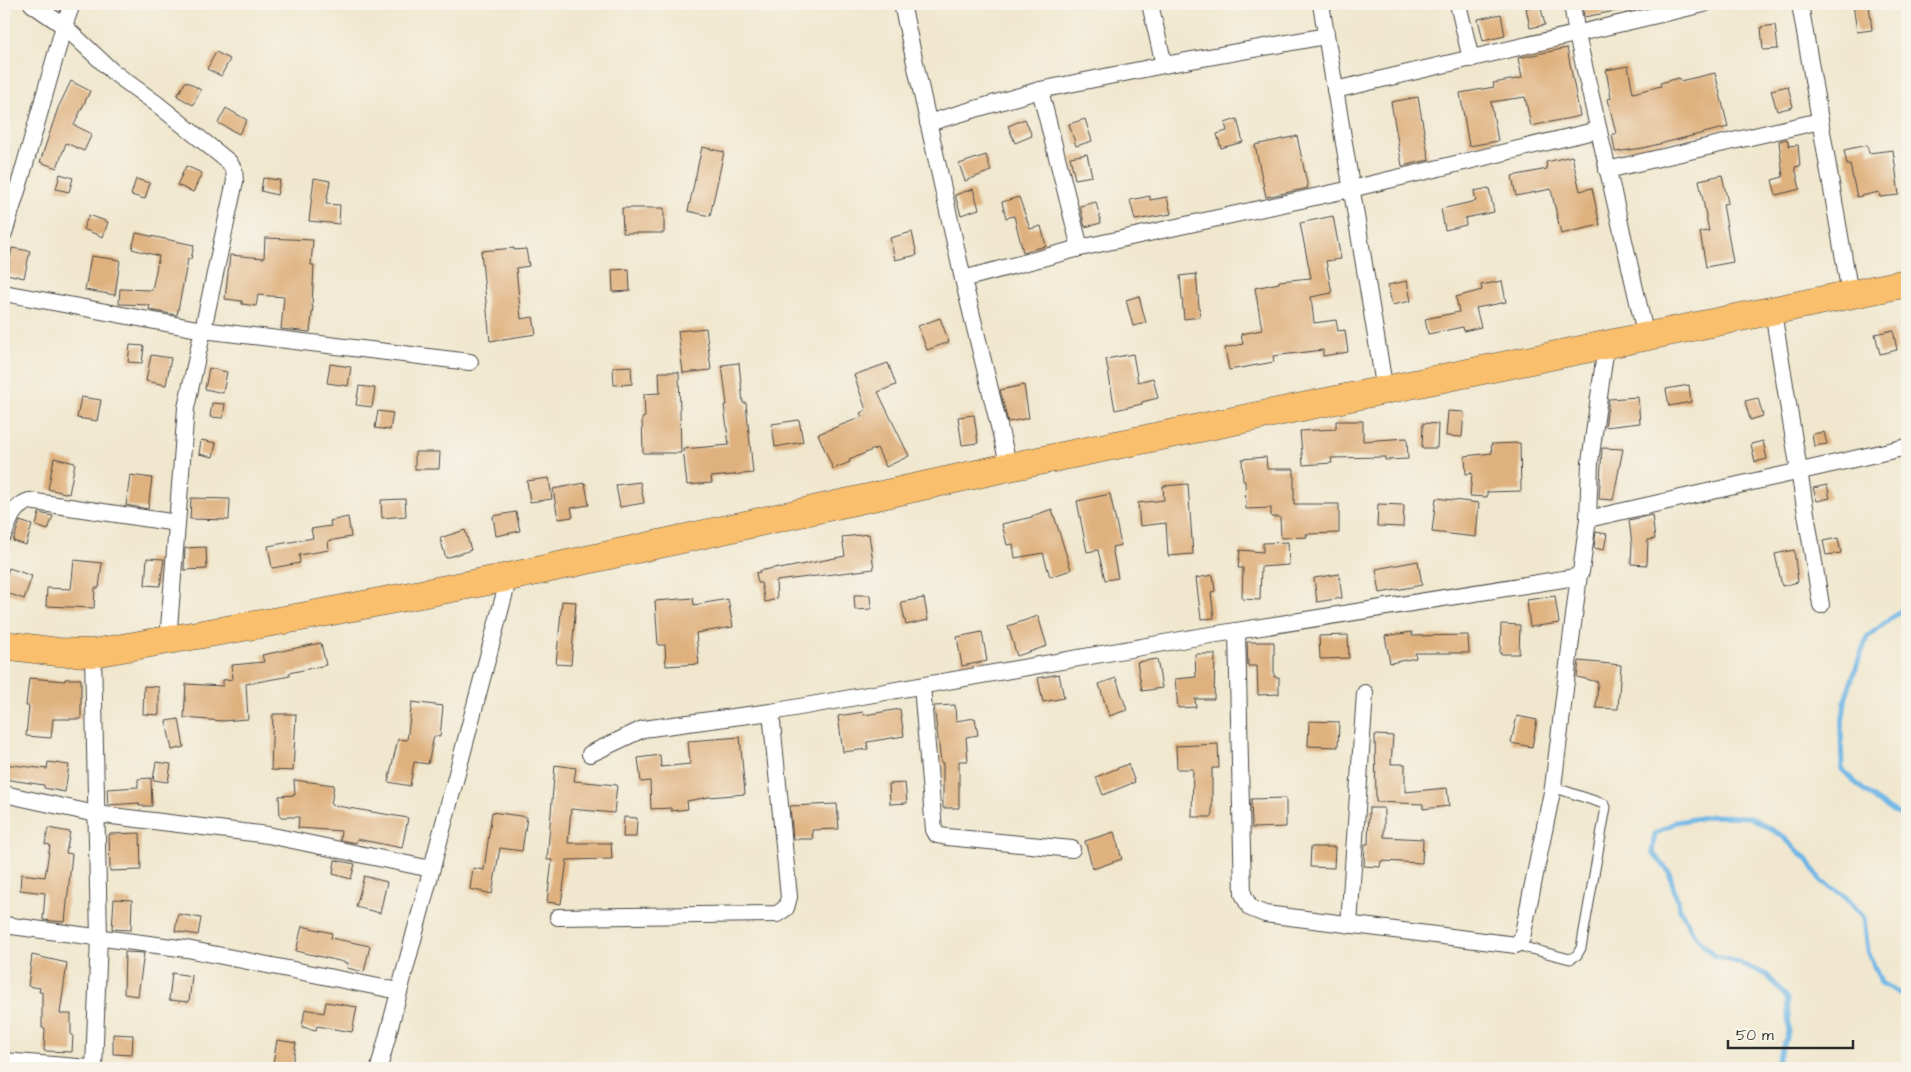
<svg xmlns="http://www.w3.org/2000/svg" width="1911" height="1072" viewBox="0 0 1911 1072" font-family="'Architects Daughter',sans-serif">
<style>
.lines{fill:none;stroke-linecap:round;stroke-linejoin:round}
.stream{stroke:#6fb6e6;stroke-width:5}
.building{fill:#dfb17e}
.service-casing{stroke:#494743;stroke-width:11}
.minor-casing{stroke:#494743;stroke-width:18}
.trunk-casing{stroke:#494743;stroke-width:29}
.service{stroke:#fff;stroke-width:9}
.minor{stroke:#fff;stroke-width:16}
.trunk{stroke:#f9bf6d;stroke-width:28}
</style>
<rect width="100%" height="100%" fill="#f7f3e8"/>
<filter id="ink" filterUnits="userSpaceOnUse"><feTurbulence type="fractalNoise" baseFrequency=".02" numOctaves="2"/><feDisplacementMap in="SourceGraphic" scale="10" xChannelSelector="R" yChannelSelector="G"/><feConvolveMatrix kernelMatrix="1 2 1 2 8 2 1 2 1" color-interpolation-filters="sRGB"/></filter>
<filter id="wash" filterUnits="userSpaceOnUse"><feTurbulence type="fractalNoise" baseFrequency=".0096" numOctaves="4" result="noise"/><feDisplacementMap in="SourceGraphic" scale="20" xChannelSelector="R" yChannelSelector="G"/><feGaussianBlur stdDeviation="1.12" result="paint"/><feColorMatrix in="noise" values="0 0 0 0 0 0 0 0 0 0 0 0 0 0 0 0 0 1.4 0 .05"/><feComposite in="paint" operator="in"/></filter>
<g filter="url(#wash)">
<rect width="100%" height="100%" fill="#f0e7ce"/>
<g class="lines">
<g class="stream">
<path d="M 1907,606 L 1867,637 L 1846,696 L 1841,731 L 1842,769 C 1862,790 1881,807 1907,818"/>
<polyline points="1775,1068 1789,1030 1787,998 1767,975 1739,963 1713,955 1693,933 1680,909 1669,872 1652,852 1655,834 1676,822 1712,816 1750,817 1781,835 1808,860 1821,881 1845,896 1864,918 1868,951 1881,983 1907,997"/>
</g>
</g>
<g id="blocks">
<g class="building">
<polygon points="1540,4 1545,25 1530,28 1526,8"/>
<polygon points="1582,4 1620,4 1621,10 1584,17"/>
<polygon points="1853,4 1869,4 1872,30 1857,32"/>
<polygon points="1501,14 1505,36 1483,41 1478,19"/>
<polygon points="1775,25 1778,49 1763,50 1761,27"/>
<polygon points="1567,48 1580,116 1531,126 1525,97 1491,102 1498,141 1469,146 1460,93 1494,87 1493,83 1522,78 1518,58"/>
<polygon points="216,52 230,59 221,76 207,69"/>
<polygon points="1628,66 1633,93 1661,86 1660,83 1679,78 1680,81 1715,73 1728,127 1643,148 1615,152 1612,134 1616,134 1608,99 1611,98 1606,70"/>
<polygon points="71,81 90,91 74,125 92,134 84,151 66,143 57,168 40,162 58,108"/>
<polygon points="186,81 201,90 193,105 177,96"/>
<polygon points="1788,86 1793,107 1777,111 1771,90"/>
<polygon points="1418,97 1429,160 1402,166 1391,102"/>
<polygon points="226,108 247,120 239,134 218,123"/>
<polygon points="1025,119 1032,136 1015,143 1008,126"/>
<polygon points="1085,119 1092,141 1076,146 1069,124"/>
<polygon points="1237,119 1243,142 1221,148 1217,134 1227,131 1225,123"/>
<polygon points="1297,136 1308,188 1266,197 1255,145"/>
<polygon points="1787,139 1789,146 1798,145 1800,166 1795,167 1800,189 1776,195 1772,180 1783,177 1779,141"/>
<polygon points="1867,145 1869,153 1893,150 1899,195 1880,197 1879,192 1857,197 1850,165 1847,165 1844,150"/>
<polygon points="702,147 724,152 710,216 688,211"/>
<polygon points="1087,154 1092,176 1075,179 1070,157"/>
<polygon points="986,155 991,171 965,181 959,164"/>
<polygon points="1572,156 1580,191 1592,188 1600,225 1561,234 1551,189 1516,196 1512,176 1547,169 1546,162"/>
<polygon points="186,166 202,173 193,192 177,185"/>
<polygon points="60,174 73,178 69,192 56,189"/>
<polygon points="1722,175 1728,203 1723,204 1733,262 1706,267 1700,232 1709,231 1699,180"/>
<polygon points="263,178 280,180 277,195 261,191"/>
<polygon points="314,178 330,181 326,204 340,205 339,224 309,221"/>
<polygon points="136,179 150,183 145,199 131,195"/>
<polygon points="1489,188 1494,212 1465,218 1466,225 1445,230 1441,209 1476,201 1474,191"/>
<polygon points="973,189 979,209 961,215 955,195"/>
<polygon points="1150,196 1150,200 1167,197 1171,214 1135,220 1130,200"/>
<polygon points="1019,197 1030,229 1041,226 1046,246 1023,252 1014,216 1006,218 1002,202"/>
<polygon points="1096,202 1101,223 1085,227 1080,206"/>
<polygon points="622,208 664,208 664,233 623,233"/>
<polygon points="89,215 108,222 103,237 83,229"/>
<polygon points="1333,216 1341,259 1326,261 1332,293 1311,297 1314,323 1336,320 1338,331 1345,330 1348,352 1323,356 1323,350 1273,356 1274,362 1229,370 1225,348 1243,344 1241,334 1262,330 1255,288 1279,283 1279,281 1311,278 1300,223"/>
<polygon points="912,232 917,255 895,260 890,238"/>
<polygon points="136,233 194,245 191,259 188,259 177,315 149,310 150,305 119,304 120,289 152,290 159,256 132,249"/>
<polygon points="265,238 313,240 311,265 314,265 312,306 313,306 310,332 281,329 284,297 258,295 256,306 242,304 242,301 225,299 230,255 264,258"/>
<polygon points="12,248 30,251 24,278 7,274"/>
<polygon points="514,248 514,250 526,249 529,266 516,268 521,319 533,317 536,334 490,341 481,251"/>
<polygon points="91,256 120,260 115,295 85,290"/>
<polygon points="629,269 630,291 613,292 612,270"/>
<polygon points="1196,274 1200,317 1184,319 1180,276"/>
<polygon points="1407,281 1411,301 1392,305 1388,285"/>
<polygon points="1502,281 1506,302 1476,308 1481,327 1464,331 1463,327 1428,334 1425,319 1459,312 1456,297 1482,290 1481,285"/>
<polygon points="1139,296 1146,323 1133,326 1126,300"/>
<polygon points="940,318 949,342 927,350 918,326"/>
<polygon points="706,328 711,370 683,373 678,331"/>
<polygon points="1893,330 1897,350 1880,354 1875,334"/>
<polygon points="130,345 144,346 142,363 128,362"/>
<polygon points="1133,354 1138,382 1153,378 1158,398 1142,402 1142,404 1115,410 1106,359"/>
<polygon points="151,355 171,358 166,385 146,381"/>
<polygon points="739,363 743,403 746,403 753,473 711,477 712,483 687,485 683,449 729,445 724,405 727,405 722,365"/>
<polygon points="888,363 896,385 878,392 909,456 886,467 877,448 849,460 850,462 833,469 818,434 862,417 860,413 866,410 854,375"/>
<polygon points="330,364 351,367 348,386 327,383"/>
<polygon points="631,366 632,384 614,385 613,367"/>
<polygon points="209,368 227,372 223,393 205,389"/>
<polygon points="659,372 679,372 681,453 643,453 642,418 645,417 644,394 660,393"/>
<polygon points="1024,385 1029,418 1008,422 1000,390"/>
<polygon points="1689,385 1691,402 1669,406 1666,389"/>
<polygon points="359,386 375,388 372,407 356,405"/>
<polygon points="81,397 101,400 97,421 77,418"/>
<polygon points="1638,397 1640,423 1605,427 1609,399"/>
<polygon points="1758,398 1763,416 1750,420 1745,401"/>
<polygon points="212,403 225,404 223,418 210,417"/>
<polygon points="378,411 393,413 390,430 375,428"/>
<polygon points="1448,411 1464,412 1462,437 1446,436"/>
<polygon points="974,415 978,443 962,445 958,417"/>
<polygon points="799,420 803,442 775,447 772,424"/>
<polygon points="1336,421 1363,421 1363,441 1407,438 1408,459 1385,460 1385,457 1331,458 1332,463 1303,465 1300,431 1336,429"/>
<polygon points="1423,423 1438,424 1437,448 1422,448"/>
<polygon points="1824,432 1827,444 1814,446 1812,434"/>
<polygon points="201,440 216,443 213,457 199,454"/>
<polygon points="1763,441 1767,459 1755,462 1751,444"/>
<polygon points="1520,443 1521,491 1487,492 1487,497 1470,496 1472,473 1466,474 1465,456 1492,453 1491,444"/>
<polygon points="1602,448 1623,449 1613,500 1599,499"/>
<polygon points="415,452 440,452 439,469 415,469"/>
<polygon points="1266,457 1267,469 1294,469 1294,504 1339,504 1339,533 1306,534 1307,537 1281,538 1280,517 1271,517 1271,508 1246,509 1245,481 1243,481 1242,459"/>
<polygon points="54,458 75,463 69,494 48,489"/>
<polygon points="130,475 152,478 148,509 126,505"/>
<polygon points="549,478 552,499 530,502 527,481"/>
<polygon points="640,482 644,503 620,507 616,485"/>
<polygon points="585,483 589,505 571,508 573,517 558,519 553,489"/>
<polygon points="1188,484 1193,554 1168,556 1166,523 1140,526 1138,503 1164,500 1163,486"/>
<polygon points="1827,485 1830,498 1817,501 1813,488"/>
<polygon points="1110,494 1121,545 1112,547 1118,578 1105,580 1098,550 1087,552 1077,501"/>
<polygon points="191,498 230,499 229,520 190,519"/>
<polygon points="1436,498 1479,503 1476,537 1432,532"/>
<polygon points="405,499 406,516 382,518 381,500"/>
<polygon points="1378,504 1404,505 1403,527 1377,526"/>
<polygon points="1052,509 1071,570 1050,577 1043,553 1015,558 1013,544 1007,545 1002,524 1032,517 1032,516"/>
<polygon points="516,512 520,531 496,536 493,516"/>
<polygon points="39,513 53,516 48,530 36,526"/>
<polygon points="1652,515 1655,539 1648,540 1647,565 1631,564 1632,544 1629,520"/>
<polygon points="348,517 351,537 328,541 329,550 299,555 300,563 272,568 268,546 313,538 311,529 331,526 330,521"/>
<polygon points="20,521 32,525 26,545 13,541"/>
<polygon points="465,530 471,550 446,558 440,538"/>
<polygon points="1596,532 1607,534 1604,550 1594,548"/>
<polygon points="869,534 874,569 776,581 777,599 765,602 761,583 758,583 756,573 760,572 759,571 779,567 780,569 845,556 842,537"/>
<polygon points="1838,538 1841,553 1826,555 1823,541"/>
<polygon points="1288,542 1289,565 1261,567 1260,600 1242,599 1243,568 1238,568 1240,550 1263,552 1263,543"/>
<polygon points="206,547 207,569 184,570 185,548"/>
<polygon points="1794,550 1798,582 1782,586 1775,554"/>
<polygon points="147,558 164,559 160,586 145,585"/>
<polygon points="74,560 102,563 99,588 95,588 94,608 46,606 47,588 71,589"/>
<polygon points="1418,561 1422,585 1380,593 1376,569"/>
<polygon points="9,568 32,576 24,599 4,592 4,583"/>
<polygon points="1339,574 1342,598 1317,602 1314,578"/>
<polygon points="1213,575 1215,591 1211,592 1214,618 1201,619 1196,578"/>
<polygon points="854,595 870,595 871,609 855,610"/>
<polygon points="1555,596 1559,623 1530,627 1527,600"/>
<polygon points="693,598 694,605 728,599 733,627 696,633 699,664 666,666 665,645 658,645 655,601"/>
<polygon points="924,598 928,620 906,625 901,602"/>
<polygon points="562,601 576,602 571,665 556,664"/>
<polygon points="1038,616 1047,646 1017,656 1008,626"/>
<polygon points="1501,624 1520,625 1519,654 1500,654"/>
<polygon points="982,632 987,661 962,666 957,637"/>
<polygon points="1412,632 1412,636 1468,635 1469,653 1415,653 1416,658 1390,663 1385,636"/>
<polygon points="1348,635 1349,658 1320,659 1319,636"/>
<polygon points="1247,642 1274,642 1274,677 1279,677 1279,694 1258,695 1257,666 1248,666"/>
<polygon points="321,643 326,665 289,673 290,676 246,684 248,719 222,721 184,718 186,684 223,686 223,680 233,679 232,665 264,662 262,655"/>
<polygon points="1195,654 1215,654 1214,699 1195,699 1196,707 1178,708 1175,679 1196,677"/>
<polygon points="1157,659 1162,688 1142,691 1137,662"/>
<polygon points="1579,661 1621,665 1618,709 1596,708 1598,682 1577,677"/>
<polygon points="1059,674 1064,698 1043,702 1038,678"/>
<polygon points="29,678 65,681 65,679 81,679 81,719 53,719 51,738 26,736 29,706 26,706"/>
<polygon points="1116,678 1127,710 1109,716 1099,684"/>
<polygon points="144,686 159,687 159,715 143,714"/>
<polygon points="412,702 443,706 440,737 434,736 428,764 414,762 410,786 388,782 398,739 407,740"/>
<polygon points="955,705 956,721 975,718 978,735 966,737 968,761 959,761 959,808 943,808 943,763 941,763 934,706"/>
<polygon points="900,709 904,736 867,742 868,749 843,752 838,716 863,712 864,715"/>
<polygon points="273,714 296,714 293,771 271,770"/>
<polygon points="1517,716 1537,720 1532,747 1511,743"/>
<polygon points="179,719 184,747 172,750 166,721"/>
<polygon points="1309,721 1339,722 1338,747 1308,746"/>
<polygon points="1375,735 1393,736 1391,764 1405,764 1405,792 1447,788 1449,806 1423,809 1423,804 1376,802"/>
<polygon points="740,737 745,794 709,797 687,801 688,809 671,811 671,808 651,809 650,781 641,782 638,758 660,755 661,767 690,764 688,741"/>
<polygon points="1218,744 1219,768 1212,768 1212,817 1192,817 1193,769 1177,769 1176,746"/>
<polygon points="48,762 69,765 65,792 44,788 44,785 4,779 4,764 47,769"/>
<polygon points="156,762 171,764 168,782 153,780"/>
<polygon points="1128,764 1135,782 1103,795 1096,777"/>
<polygon points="555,765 576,768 574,781 617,785 614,813 571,809 568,843 611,843 612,859 567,860 561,904 547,902 552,860 547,860"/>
<polygon points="151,778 152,806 139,806 139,803 108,805 107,789 138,787 138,779"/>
<polygon points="294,780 334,785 331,805 408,818 402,848 357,839 356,843 340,840 341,831 298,828 299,817 280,817 279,796 295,795"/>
<polygon points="905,783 907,803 890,804 889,784"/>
<polygon points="1286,798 1286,827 1252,828 1251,799"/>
<polygon points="837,804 839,829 812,830 813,839 793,839 790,806"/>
<polygon points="1369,808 1384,808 1384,837 1423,839 1422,863 1381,861 1380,867 1364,866 1365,844 1368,844"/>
<polygon points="492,812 527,817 522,851 500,848 492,894 470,889 473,868 484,870"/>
<polygon points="624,817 637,818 636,837 623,837"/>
<polygon points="48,828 70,832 66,853 72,854 65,922 43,920 45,893 20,890 21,874 45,877 50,845 45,844"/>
<polygon points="1114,832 1122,859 1093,869 1085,841"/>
<polygon points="140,833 141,870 110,871 109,834"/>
<polygon points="1311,847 1335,847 1334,868 1310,867"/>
<polygon points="335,860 355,864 351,879 333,874"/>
<polygon points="364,876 387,882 380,913 356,907"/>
<polygon points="114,899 132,900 131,930 112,929"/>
<polygon points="178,914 201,918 198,935 175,931"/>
<polygon points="302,926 332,933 331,938 370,946 364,972 347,968 348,963 296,951"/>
<polygon points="125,952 144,953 138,996 124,994"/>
<polygon points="32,955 67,963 60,1014 71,1014 71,1035 73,1035 72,1052 44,1051 45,1028 42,1028 42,992 39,992 40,988 28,986"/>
<polygon points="172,973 192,976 189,1002 169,1000"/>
<polygon points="326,1002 357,1007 352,1032 317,1026 316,1030 302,1027 305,1009 324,1013"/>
<polygon points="113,1034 133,1035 132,1055 113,1054"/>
<polygon points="277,1040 296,1043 292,1066 273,1063"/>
</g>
</g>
</g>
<g filter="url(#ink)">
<use href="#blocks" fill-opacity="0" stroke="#494743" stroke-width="1"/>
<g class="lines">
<g class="service-casing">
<polyline id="service" points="1516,945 1570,959 1577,955 1581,948 1606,807 1604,804 1553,787"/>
</g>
<g class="minor-casing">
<g id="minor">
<polyline points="32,4 64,26 113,72 157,104 229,162 234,170 235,181 186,408 168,641"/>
<polyline points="902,4 963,279 1009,467"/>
<polyline points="1150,4 1164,65"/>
<polyline points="1321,4 1385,391"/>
<polyline points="1458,4 1471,59"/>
<polyline points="1572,4 1577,35 1646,337"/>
<polyline points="1800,4 1850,294"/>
<polyline points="1040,90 1080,248"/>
<polyline points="1335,90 1704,4"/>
<polyline points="928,123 1040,90 1164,65 1326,36"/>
<polyline points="1607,170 1820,121"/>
<polyline points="4,233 21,178 64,26 72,4"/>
<polyline points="963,279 1080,248 1351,189 1598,130"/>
<polyline points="4,293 203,330 470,362"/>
<polyline points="1773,312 1821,605"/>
<polyline points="1588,519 1907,447"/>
<path d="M 4,534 C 10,518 13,507 29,501 L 177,523"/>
<polyline points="1237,631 1243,894 1250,908 1265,914 1516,945 1522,938 1553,787 1579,575"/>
<polyline points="93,653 99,937 94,1068"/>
<polyline points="922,686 934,830 937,835 947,837 1072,849"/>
<polyline points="590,754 643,729 771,712 1198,637 1576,577 1581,572 1588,519 1590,462 1606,346"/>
<polyline points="4,794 96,814 268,835 431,869"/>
<polyline points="558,917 777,914 786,908 789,897 771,712"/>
<polyline points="4,925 187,949 399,991"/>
<polyline points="1349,925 1365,693"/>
<polyline points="4,1061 90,1068"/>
<polyline points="379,1068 509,577"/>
</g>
</g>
<g class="trunk-casing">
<polyline id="trunk" points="4,645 58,652 93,653 301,617 509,577 1009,467 1907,283"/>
</g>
<use href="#service" class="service"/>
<use href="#minor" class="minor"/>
<use href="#trunk" class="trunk"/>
</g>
</g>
<rect width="1911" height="1072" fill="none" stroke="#f7f3e8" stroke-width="20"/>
<path d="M1728 1040v8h125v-8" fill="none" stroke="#2b2b2b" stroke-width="2.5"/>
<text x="1736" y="1040" font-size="15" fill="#2b2b2b" stroke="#f7f3e8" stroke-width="4" paint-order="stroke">50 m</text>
</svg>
